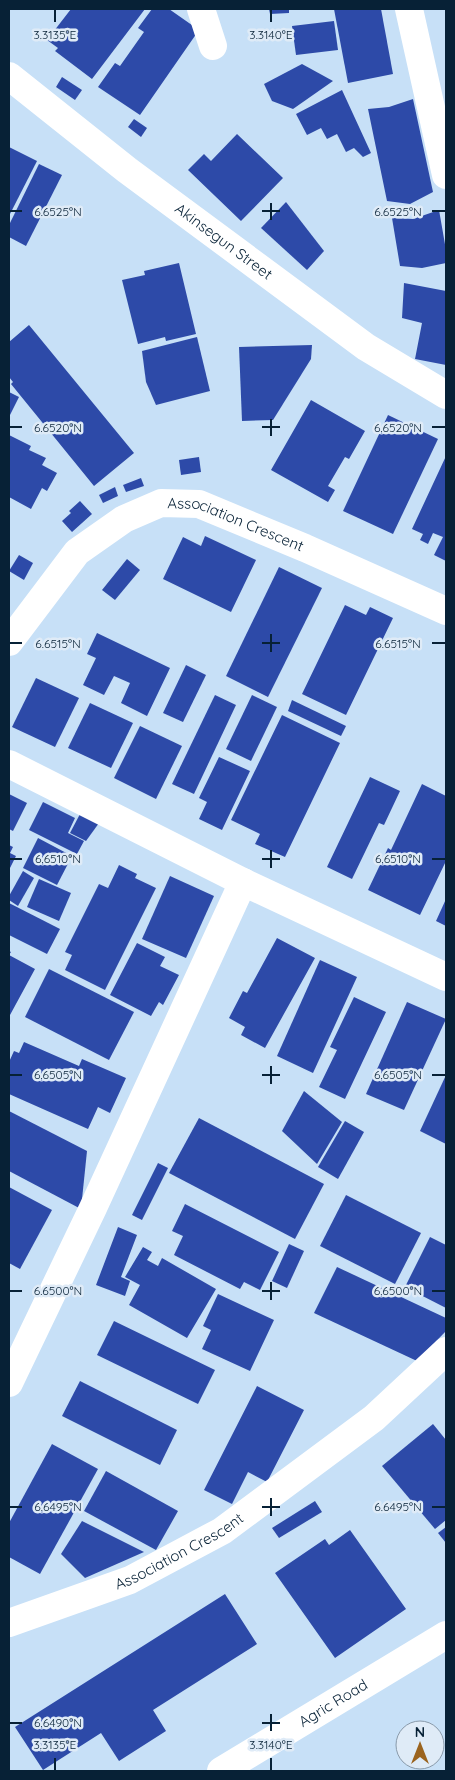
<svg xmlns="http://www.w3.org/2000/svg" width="455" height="1780" viewBox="0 0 455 1780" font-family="Quicksand,sans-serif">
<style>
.building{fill:#2d4aa8}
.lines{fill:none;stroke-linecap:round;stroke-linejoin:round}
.street{stroke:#fff;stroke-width:28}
.ticks{fill:none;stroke:#072136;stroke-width:2}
.labels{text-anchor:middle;stroke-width:5;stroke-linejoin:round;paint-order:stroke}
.street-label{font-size:15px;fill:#072136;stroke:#dfebf7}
.ticks-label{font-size:12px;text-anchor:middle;fill:#072136;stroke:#dfebf7;stroke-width:5;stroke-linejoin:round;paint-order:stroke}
</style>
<rect width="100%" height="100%" fill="#c7e0f7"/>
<g class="building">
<polygon points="71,9 145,9 92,79 55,51 58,48 47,40"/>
<polygon points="152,9 169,9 199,30 140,115 98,87 115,63 120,66 144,32 138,28"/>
<polygon points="269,9 289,9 289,13 270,14"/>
<polygon points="334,9 381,9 393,74 348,83"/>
<polygon points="334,21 338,50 296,55 292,26"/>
<polygon points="302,64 333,81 293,109 272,101 264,84"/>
<polygon points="62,77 82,90 75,100 56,87"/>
<polygon points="342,90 371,153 363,157 354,148 346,152 337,134 327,139 321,128 307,135 296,114"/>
<polygon points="413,99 433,192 410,204 387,201 368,109 389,107"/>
<polygon points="134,119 147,128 141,137 128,127"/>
<polygon points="237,134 283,178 241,221 188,170 204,154 211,161"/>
<polygon points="9,147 37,161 9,216"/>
<polygon points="39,164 62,175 26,246 9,237 9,225"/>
<polygon points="286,202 324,251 307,270 261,228"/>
<polygon points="439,210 446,250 446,263 422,268 400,266 392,218 413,219"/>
<polygon points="179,263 196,334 166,341 165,337 138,344 122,280 145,275 144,271"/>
<polygon points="404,283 446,291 446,365 415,359 422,323 402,318"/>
<polygon points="29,325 134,453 94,486 11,384 13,382 9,377 9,342"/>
<polygon points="197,337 210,391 156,405 146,382 142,351"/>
<polygon points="312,345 311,359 273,420 242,421 239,347"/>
<polygon points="9,392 19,397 9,417"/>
<polygon points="311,400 365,431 349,459 345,457 328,486 335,490 328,502 271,470"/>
<polygon points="388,415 438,439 393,534 343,511"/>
<polygon points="9,435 31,446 29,450 46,458 42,465 57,473 47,491 42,488 31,509 9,497"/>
<polygon points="446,456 446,561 434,555 443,537 433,533 428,544 420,540 423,534 412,529"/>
<polygon points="199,457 201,472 181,475 179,460"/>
<polygon points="141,478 144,486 126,492 123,485"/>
<polygon points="115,487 118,496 103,503 99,495"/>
<polygon points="80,501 92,514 72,532 62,521 71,513 69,511"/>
<polygon points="205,536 256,560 231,612 163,579 183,537 201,546"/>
<polygon points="19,555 33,563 24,580 9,571"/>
<polygon points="127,559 140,570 115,600 102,590"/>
<polygon points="279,567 322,588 268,697 226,676"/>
<polygon points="345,605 366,615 370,607 393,618 346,715 302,694"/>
<polygon points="97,633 170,668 147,716 121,703 130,683 114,676 104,695 83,685 96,658 87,654"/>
<polygon points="186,665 206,675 183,722 163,713"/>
<polygon points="36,678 79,698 55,747 12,727"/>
<polygon points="215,695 236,705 194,794 172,784"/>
<polygon points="252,695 277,707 251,761 226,749"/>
<polygon points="292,700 346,726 341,736 288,711"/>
<polygon points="90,703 133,723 111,768 68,748"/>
<polygon points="282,715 340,743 285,857 255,844 260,834 231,820"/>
<polygon points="140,726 182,746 156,799 114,778"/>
<polygon points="219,757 250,771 222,830 199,819 207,802 199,798"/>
<polygon points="370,777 400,791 384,825 379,823 352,879 327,867"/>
<polygon points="422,784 446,796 446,861 420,915 368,890 388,848 391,850"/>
<polygon points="9,794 27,803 13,831 9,829"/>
<polygon points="43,802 75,818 68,833 84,841 77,854 29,830"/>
<polygon points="80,814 99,823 86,841 70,833"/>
<polygon points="38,838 72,856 57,885 23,868"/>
<polygon points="9,845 13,847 10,853 16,856 9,870"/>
<polygon points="119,865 137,874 135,878 156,888 105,990 65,970 72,955 65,952 99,884 108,888"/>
<polygon points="23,871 34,878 18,906 9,900 9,896"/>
<polygon points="170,876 214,896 186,958 142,939"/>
<polygon points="39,879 71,893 59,921 27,907"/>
<polygon points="446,899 446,926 436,921"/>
<polygon points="9,903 60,929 47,954 9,935"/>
<polygon points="277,938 315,958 265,1048 241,1035 245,1027 229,1018 243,991 247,993"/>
<polygon points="137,943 165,957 160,966 179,975 163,1005 159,1002 151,1016 110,995"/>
<polygon points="9,951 11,952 9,955 35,969 10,1015 9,1014"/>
<polygon points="320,960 357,977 313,1073 277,1056"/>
<polygon points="49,969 134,1012 109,1060 25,1017"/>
<polygon points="354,997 386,1012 345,1099 319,1087 337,1050 330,1047"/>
<polygon points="407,1002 446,1019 404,1110 366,1094"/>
<polygon points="24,1042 79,1066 82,1059 126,1078 110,1113 98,1107 88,1129 9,1094 9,1062 14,1051 19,1053"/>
<polygon points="446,1075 446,1144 420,1131"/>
<polygon points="304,1091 342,1122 317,1164 282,1131"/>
<polygon points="9,1111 87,1151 81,1209 9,1171"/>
<polygon points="199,1118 324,1184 295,1239 169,1173"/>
<polygon points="345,1121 364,1132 338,1179 318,1167"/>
<polygon points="158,1163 168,1168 142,1220 132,1215"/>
<polygon points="9,1187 52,1210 20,1269 9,1263"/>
<polygon points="346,1195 421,1233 395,1284 320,1246"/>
<polygon points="185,1204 279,1252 260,1290 244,1282 240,1289 174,1255 183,1236 172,1231"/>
<polygon points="118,1227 137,1235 121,1277 130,1281 125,1296 96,1285"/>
<polygon points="430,1237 446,1245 446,1308 405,1287"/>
<polygon points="289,1244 304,1251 287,1288 272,1281"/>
<polygon points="143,1247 152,1252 147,1260 158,1266 162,1258 216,1289 187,1338 129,1305 140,1285 125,1277"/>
<polygon points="337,1267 446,1318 446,1331 417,1361 314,1313"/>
<polygon points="218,1294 274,1320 250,1371 202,1349 211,1330 203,1326"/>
<polygon points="114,1321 215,1370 198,1404 97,1355"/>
<polygon points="80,1381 177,1430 160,1465 62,1416"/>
<polygon points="257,1386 304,1410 267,1482 248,1472 232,1504 204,1490"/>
<polygon points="433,1424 446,1440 446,1520 435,1529 382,1466"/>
<polygon points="52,1444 98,1469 40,1574 9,1557 9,1523"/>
<polygon points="106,1471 178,1511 156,1550 84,1511"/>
<polygon points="315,1501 322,1512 279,1538 272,1528"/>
<polygon points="82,1521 144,1552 85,1578 61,1554"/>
<polygon points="446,1527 446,1543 438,1533"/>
<polygon points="350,1530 406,1609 335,1658 275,1573 325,1539 329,1545"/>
<polygon points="225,1594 257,1644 153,1710 166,1731 119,1761 101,1733 43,1770 15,1727"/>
</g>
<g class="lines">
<g class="street">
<polyline points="201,9 213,46"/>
<polyline points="409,9 446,175"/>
<path id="s1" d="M 9,76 L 127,170 L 366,347 L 446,395"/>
<path id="s2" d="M 9,642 L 77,552 L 124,519 L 161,503 L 199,504 L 305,548 L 446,611"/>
<polyline points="9,764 243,882 446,977"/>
<polyline points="9,1383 93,1208 243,882"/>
<path id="s3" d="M 9,1623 L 130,1580 L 222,1531 L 374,1418 L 446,1351"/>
<path id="s4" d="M 221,1771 L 446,1635"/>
</g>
</g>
<path class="ticks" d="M 55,10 L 55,22M 271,10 L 271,22M 271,203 L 271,220M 10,211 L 22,211M 262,211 L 280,211M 432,211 L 445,211M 271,419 L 271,436M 10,427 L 22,427M 262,427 L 280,427M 432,427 L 445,427M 271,634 L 271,652M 10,643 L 22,643M 262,643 L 280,643M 432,643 L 445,643M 271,850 L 271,868M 10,859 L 22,859M 262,859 L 280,859M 432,859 L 445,859M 271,1066 L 271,1084M 10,1075 L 22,1075M 262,1075 L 280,1075M 432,1075 L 445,1075M 271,1282 L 271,1300M 10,1291 L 22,1291M 262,1291 L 280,1291M 432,1291 L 445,1291M 271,1498 L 271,1516M 10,1507 L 22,1507M 262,1507 L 280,1507M 432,1507 L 445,1507M 271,1714 L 271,1731M 10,1723 L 22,1723M 262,1723 L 280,1723M 55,1758 L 55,1770M 271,1758 L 271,1770"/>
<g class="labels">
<g class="street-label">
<text dy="5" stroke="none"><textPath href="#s1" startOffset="271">Akinsegun Street</textPath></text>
<text dy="5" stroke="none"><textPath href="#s2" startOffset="289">Association Crescent</textPath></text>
<text dy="5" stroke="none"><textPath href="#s3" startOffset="185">Association Crescent</textPath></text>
<text dy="5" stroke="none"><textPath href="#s4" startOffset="131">Agric Road</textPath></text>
</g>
</g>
<g class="ticks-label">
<text x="55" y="39">3.3135°E</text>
<text x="271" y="39">3.3140°E</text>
<text x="58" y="216">6.6525°N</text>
<text x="398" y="216">6.6525°N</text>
<text x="58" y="432">6.6520°N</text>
<text x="398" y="432">6.6520°N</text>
<text x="58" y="648">6.6515°N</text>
<text x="398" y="648">6.6515°N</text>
<text x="58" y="863">6.6510°N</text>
<text x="398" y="863">6.6510°N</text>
<text x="58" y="1079">6.6505°N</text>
<text x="398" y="1079">6.6505°N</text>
<text x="58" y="1295">6.6500°N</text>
<text x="398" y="1295">6.6500°N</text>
<text x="58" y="1511">6.6495°N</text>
<text x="398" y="1511">6.6495°N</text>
<text x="58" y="1727">6.6490°N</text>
<text x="55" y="1749">3.3135°E</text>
<text x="271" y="1749">3.3140°E</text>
</g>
<rect width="455" height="1780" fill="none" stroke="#072136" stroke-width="20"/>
<g transform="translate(420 1745)"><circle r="24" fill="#dfebf7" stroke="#899aaa"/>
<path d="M0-4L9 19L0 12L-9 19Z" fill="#9a631e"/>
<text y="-8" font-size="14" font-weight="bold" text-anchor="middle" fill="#072136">N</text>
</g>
</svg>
